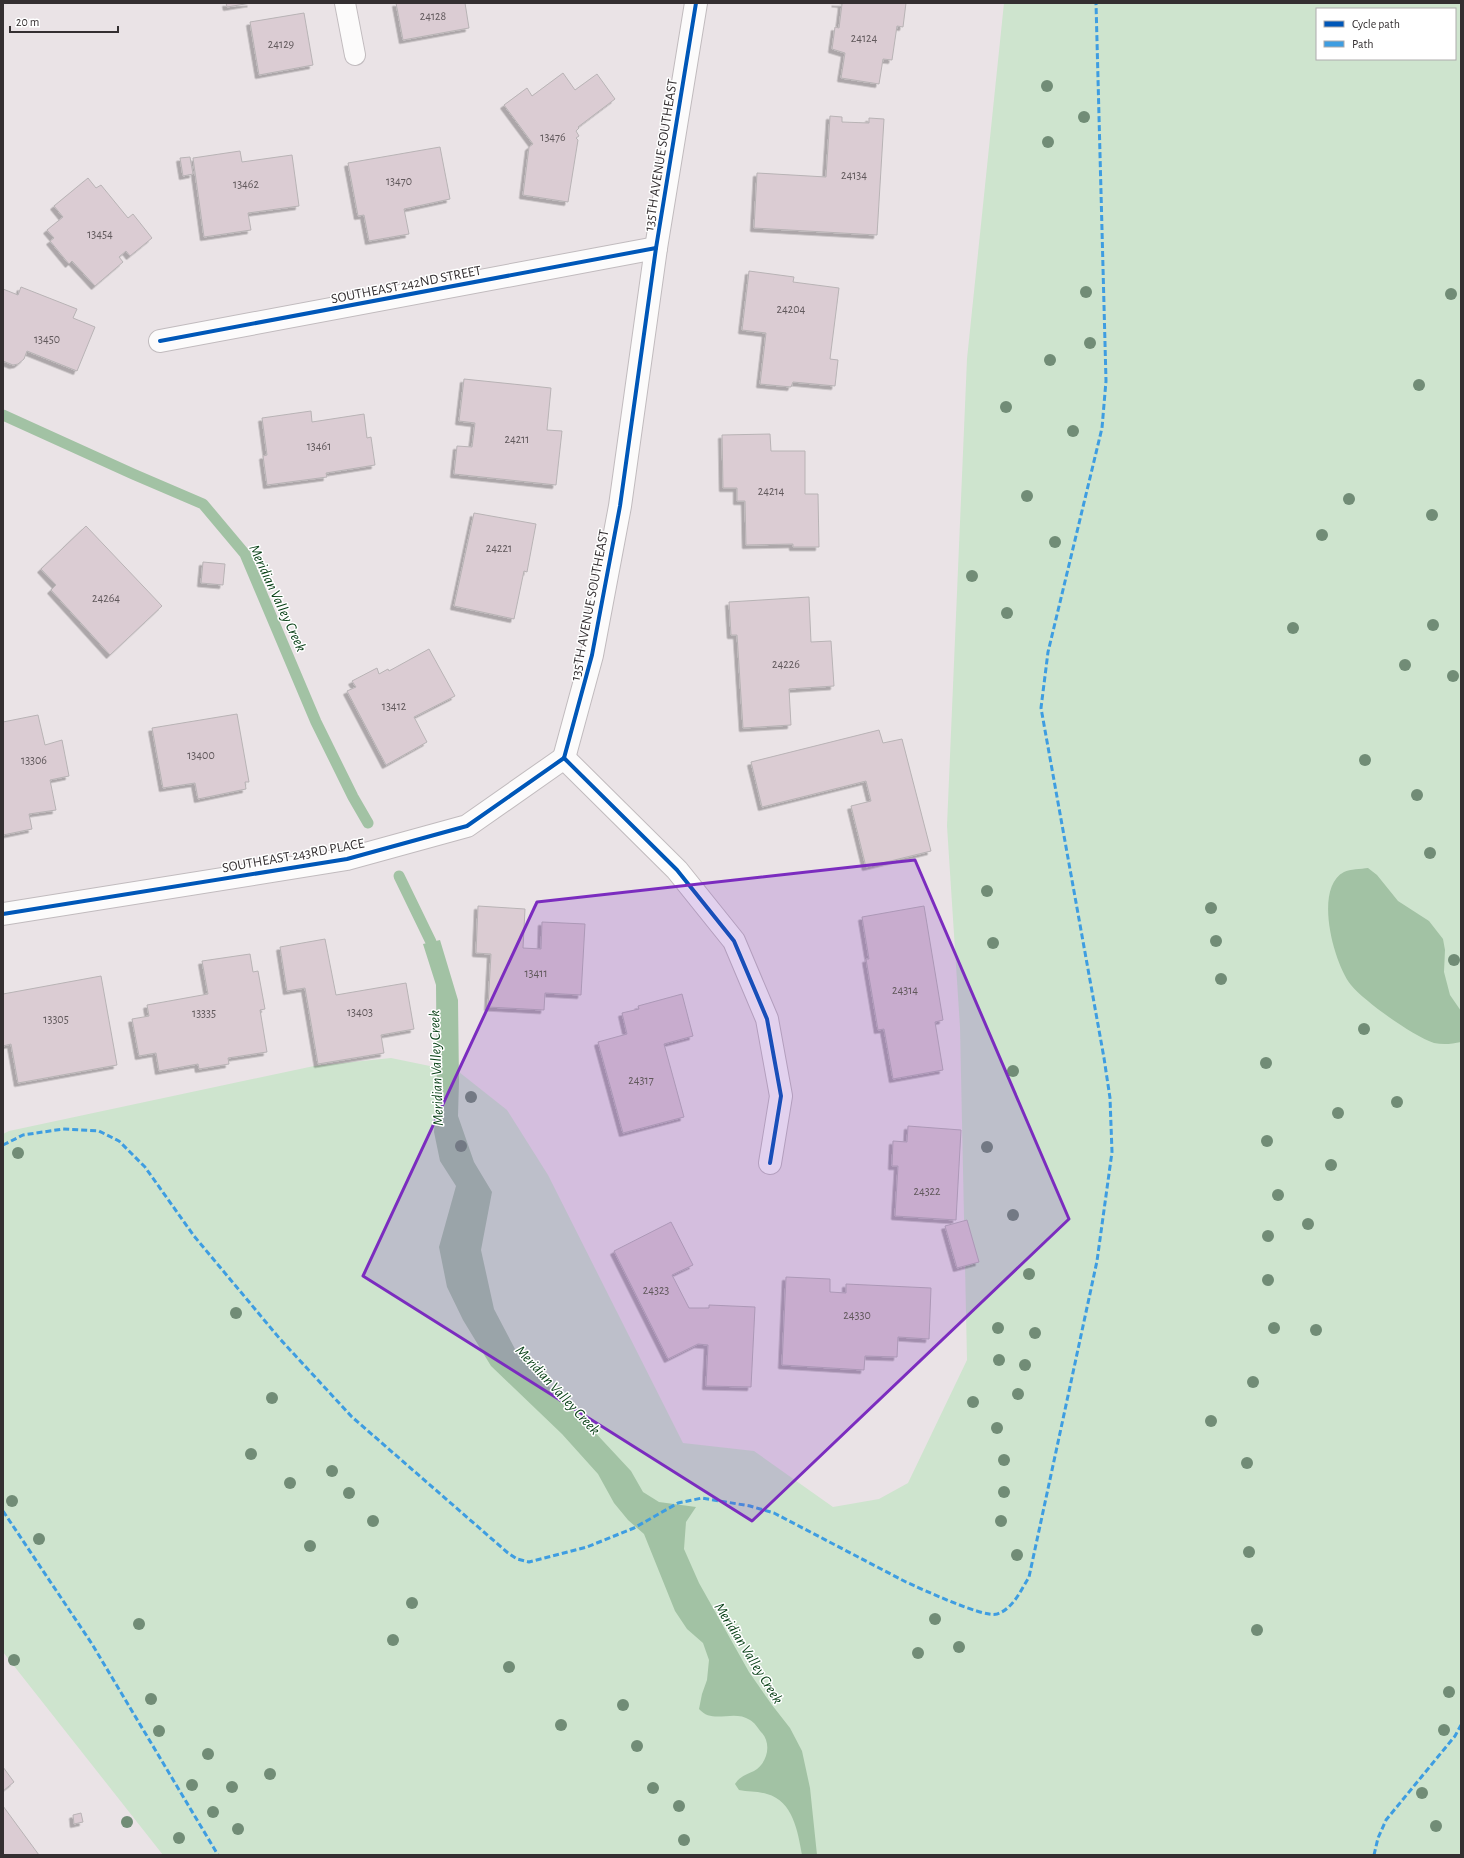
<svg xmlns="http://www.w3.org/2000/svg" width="1464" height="1858" viewBox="0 0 1464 1858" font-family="'Alegreya Sans',sans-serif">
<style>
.green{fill:#cee4ce;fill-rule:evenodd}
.water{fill:#a2c2a4}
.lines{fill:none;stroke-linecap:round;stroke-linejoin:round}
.stream{stroke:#a2c2a4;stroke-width:11}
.building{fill:#dbccd3;stroke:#b8b3b5;filter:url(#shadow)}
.lane-casing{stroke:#c1bbbe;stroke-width:22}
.street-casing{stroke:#c1bbbe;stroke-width:24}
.lane{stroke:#fcfbfb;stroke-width:20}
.street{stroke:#fcfbfb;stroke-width:22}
.quiet{stroke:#3e9de1;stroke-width:3;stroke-dasharray:6 3;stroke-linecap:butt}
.cycleway-casing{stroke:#fff;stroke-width:6}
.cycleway{stroke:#0057b8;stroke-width:4}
.tree{fill:#718c76}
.marked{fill:#7b2cbf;fill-opacity:0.2;stroke:#7b2cbf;stroke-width:3;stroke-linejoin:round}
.labels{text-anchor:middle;stroke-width:3;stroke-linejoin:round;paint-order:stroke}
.number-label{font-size:12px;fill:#60585b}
.street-label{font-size:14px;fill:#342f31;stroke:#fff}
.water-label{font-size:15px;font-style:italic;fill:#084016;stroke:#fff}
</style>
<defs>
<filter id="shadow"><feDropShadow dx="-3.5" dy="3.5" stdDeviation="0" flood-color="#0004"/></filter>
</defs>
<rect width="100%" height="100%" fill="#eae3e6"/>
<path class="green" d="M 1004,3 L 1461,3 L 1461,1855 L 163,1855 L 3,1652 L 3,1134 L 9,1131 L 314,1066 L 391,1058 L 459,1072 L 507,1110 L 548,1175 L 683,1443 L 754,1451 L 833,1507 L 879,1499 L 908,1483 L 967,1360 L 960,1027 L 947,826 L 967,359 ZM 1317,9 L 1455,9 L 1455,59 L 1317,59 Z"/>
<g class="water">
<path d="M 1368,868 L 1377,875 L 1398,901 L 1429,921 L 1443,939 L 1445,950 L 1444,972 L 1450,995 L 1461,1011 L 1461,1042 C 1452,1044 1443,1045 1434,1043 C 1413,1036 1365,1002 1351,985 C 1334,964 1313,888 1344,872 C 1350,869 1361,869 1368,868 Z"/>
<path d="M 440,940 L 458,1000 L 459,1081 L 458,1116 L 474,1162 L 492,1192 L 481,1250 L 494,1309 L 515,1349 L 538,1376 L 590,1427 L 631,1471 L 643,1492 L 659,1502 L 696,1507 L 686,1522 L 684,1549 L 699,1583 L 749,1672 L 772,1705 L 790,1728 L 802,1751 L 810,1788 L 817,1855 L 802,1855 C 798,1832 793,1801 767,1794 C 758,1791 748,1792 739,1790 L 735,1784 C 740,1776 746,1775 754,1771 C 768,1763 772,1743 761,1732 C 758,1728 754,1722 750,1720 C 733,1709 713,1725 699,1709 L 702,1694 L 707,1680 L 709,1660 L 703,1643 L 687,1629 L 675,1611 L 644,1534 L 628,1520 L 614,1503 L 598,1474 L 562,1434 L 491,1366 L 463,1320 L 447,1287 L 439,1247 L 456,1186 L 440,1161 L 434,1132 L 437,1092 L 436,985 L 423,944 Z"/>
</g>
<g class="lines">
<g class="stream">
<polyline points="3,415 133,474 203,504 245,554 316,722 353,797 368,823"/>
<polyline points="399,876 431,942 435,955"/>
</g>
</g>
<g class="building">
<polygon points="226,3 251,3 227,7"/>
<polygon points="396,3 465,3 469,28 403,40"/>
<polygon points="835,3 906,3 903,27 897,26 892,60 883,59 879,84 841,78 845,53 832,49 835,27 839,28 842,4"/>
<polygon points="304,13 313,65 259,75 250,22"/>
<polygon points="563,73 575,90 597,74 615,99 578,127 579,128 576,131 579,136 576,138 578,140 568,202 523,195 529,147 533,144 504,105 527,88 532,96"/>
<polygon points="830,116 842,117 842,122 869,123 869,118 884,119 877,235 754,228 757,173 826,177"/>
<polygon points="440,147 450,199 404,209 409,234 369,241 364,215 358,216 348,163"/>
<polygon points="240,151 242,162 292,155 299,206 248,213 251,230 204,237 193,158"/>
<polygon points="190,157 193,174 183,176 180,158"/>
<polygon points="88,178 96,188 101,185 128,218 133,214 152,238 130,256 126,251 119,257 123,262 95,286 72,261 69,264 50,241 54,238 47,230 63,217 54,206"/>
<polygon points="749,271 794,277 793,282 839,288 830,359 838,360 835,386 793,382 791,387 760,384 766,333 742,330"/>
<polygon points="21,287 77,309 73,318 95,327 77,371 27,351 24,359 18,364 13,365 3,361 3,289 18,295"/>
<polygon points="464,379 551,388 547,430 562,431 556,485 454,474 457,446 472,447 475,423 459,421"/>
<polygon points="311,411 312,422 364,414 367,438 371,437 375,465 326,473 327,477 267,485 263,456 267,455 262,418"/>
<polygon points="770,434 771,451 805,451 805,494 818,494 819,547 793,547 793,544 746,545 745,501 737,501 737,488 723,488 722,435"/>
<polygon points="474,513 536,524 527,572 524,571 514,619 454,606"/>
<polygon points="86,526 162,606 110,655 51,590 56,585 41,569"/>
<polygon points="203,562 225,564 223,585 201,583"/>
<polygon points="809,597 811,642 831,641 834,686 789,689 791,725 743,728 737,635 731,635 729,602"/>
<polygon points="429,649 455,696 414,717 427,742 386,765 347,691 356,687 352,681 377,668 379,674 388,669 389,671"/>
<polygon points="237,714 249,782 245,782 246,789 198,799 195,783 163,788 152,728"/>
<polygon points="38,715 45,745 62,740 69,776 50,780 56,810 29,814 32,829 3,835 3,722"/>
<polygon points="879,730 883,743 902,739 931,851 866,867 851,806 871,801 866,781 762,807 751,762"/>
<polygon points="478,906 525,909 523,948 541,949 542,922 585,924 581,995 545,993 544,1010 488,1007 491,954 476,953"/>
<polygon points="924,906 943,1020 935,1022 943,1070 893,1079 884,1029 878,1030 866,959 869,959 862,917"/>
<polygon points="325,939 336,995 406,983 414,1029 381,1035 384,1053 318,1064 305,988 287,991 280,947"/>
<polygon points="250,954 253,972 258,971 265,1009 260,1010 267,1052 228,1058 229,1064 199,1069 198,1064 159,1071 156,1053 139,1056 132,1019 149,1016 147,1005 208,994 202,961"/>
<polygon points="101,976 117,1065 18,1083 11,1044 3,1046 3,994"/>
<polygon points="682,994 693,1036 664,1044 684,1117 623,1133 598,1042 627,1034 622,1013 639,1009 638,1006"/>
<polygon points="908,1126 961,1130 956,1220 895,1216 898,1166 892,1166 893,1141 907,1142"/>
<polygon points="967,1220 979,1262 957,1268 945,1226"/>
<polygon points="671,1222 693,1265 672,1275 689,1308 709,1308 709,1305 755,1307 751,1387 706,1386 708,1345 698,1344 668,1359 614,1251"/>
<polygon points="786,1277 830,1279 830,1292 846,1293 846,1284 931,1288 929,1339 898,1337 897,1357 865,1356 864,1370 782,1365"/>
<polygon points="3,1767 14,1782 3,1791"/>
<polygon points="3,1806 39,1855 3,1855"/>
<polygon points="81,1813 83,1822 74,1824 73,1815"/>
</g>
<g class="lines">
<g class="lane-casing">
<polyline id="lane" points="345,3 355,55"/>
</g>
<g class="street-casing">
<g id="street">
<polyline points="160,341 656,248"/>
<polyline points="564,758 592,655 620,506 656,248 696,3"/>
<polyline points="564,758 677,870 734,941 767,1019 781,1096 770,1163"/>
<polyline points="3,914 347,859 467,826 564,758"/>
</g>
</g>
<use href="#lane" class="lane"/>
<use href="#street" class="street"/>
<g class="quiet">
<path d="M 3,1145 L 23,1135 L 63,1129 L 99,1131 L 119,1141 L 145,1167 L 194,1236 L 280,1339 L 352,1417 L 508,1553 L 517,1559 L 529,1562 L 587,1547 L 634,1528 L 678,1503 L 702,1498 L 750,1506 L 774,1513 L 906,1582 C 922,1589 983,1618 997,1614 C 1013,1609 1021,1590 1029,1577 L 1097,1261 L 1112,1152 L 1110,1098 L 1104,1058 L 1041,708 L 1048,652 L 1102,428 L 1106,381 L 1096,3"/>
<polyline points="3,1511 92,1644 218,1855"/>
<polyline points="1374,1855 1378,1838 1386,1820 1455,1736 1461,1725"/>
</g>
<g class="cycleway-casing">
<g id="cycleway">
<polyline points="160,341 656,248"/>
<polyline points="564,758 592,655 620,506 656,248 696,3"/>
<polyline points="564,758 677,870 734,941 767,1019 781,1096 770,1163"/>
<polyline points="3,914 347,859 467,826 564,758"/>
</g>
</g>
<use href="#cycleway" class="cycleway"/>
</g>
<g class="tree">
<circle cx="1047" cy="86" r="6"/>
<circle cx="1084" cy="117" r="6"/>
<circle cx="1048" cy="142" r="6"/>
<circle cx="1086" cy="292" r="6"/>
<circle cx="1451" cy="294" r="6"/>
<circle cx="1090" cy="343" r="6"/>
<circle cx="1050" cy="360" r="6"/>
<circle cx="1419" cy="385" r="6"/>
<circle cx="1006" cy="407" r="6"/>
<circle cx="1073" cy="431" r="6"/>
<circle cx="1027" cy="496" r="6"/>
<circle cx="1349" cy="499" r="6"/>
<circle cx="1432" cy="515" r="6"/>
<circle cx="1322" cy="535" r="6"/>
<circle cx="1055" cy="542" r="6"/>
<circle cx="972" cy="576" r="6"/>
<circle cx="1007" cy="613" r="6"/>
<circle cx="1433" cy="625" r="6"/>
<circle cx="1293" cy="628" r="6"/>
<circle cx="1405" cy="665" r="6"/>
<circle cx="1453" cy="676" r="6"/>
<circle cx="1365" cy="760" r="6"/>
<circle cx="1417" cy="795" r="6"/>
<circle cx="1430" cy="853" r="6"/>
<circle cx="987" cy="891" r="6"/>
<circle cx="1211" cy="908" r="6"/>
<circle cx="1216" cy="941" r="6"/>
<circle cx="993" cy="943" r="6"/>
<circle cx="1454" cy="960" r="6"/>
<circle cx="1221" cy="979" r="6"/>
<circle cx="1364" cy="1029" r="6"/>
<circle cx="1266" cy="1063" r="6"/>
<circle cx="1013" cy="1071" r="6"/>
<circle cx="471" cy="1097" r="6"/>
<circle cx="1397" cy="1102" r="6"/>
<circle cx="1338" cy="1113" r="6"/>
<circle cx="1267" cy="1141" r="6"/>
<circle cx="461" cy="1146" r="6"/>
<circle cx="987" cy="1147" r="6"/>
<circle cx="18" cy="1153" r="6"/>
<circle cx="1331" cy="1165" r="6"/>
<circle cx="1278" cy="1195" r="6"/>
<circle cx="1013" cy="1215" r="6"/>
<circle cx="1308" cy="1224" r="6"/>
<circle cx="1268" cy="1236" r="6"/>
<circle cx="1029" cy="1274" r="6"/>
<circle cx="1268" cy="1280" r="6"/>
<circle cx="236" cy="1313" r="6"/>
<circle cx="998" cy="1328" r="6"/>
<circle cx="1274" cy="1328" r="6"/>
<circle cx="1316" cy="1330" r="6"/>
<circle cx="1035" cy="1333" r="6"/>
<circle cx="999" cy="1360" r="6"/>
<circle cx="1025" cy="1365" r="6"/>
<circle cx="1253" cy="1382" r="6"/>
<circle cx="1018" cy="1394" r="6"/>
<circle cx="272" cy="1398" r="6"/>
<circle cx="973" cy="1402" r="6"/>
<circle cx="1211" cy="1421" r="6"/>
<circle cx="997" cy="1428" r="6"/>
<circle cx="251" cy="1454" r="6"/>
<circle cx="1004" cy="1460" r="6"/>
<circle cx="1247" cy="1463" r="6"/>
<circle cx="332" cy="1471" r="6"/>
<circle cx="290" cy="1483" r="6"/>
<circle cx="1004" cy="1492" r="6"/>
<circle cx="349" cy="1493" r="6"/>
<circle cx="12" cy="1501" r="6"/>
<circle cx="373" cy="1521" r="6"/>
<circle cx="1001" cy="1521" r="6"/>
<circle cx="39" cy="1539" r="6"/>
<circle cx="310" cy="1546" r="6"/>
<circle cx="1249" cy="1552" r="6"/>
<circle cx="1017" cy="1555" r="6"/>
<circle cx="412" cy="1603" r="6"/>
<circle cx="935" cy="1619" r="6"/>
<circle cx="139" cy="1624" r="6"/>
<circle cx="1257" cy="1630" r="6"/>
<circle cx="393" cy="1640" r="6"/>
<circle cx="959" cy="1647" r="6"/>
<circle cx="918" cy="1653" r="6"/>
<circle cx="14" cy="1660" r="6"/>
<circle cx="509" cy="1667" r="6"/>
<circle cx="1449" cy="1692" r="6"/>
<circle cx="151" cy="1699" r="6"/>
<circle cx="623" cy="1705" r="6"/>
<circle cx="561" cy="1725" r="6"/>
<circle cx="1444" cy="1730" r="6"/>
<circle cx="159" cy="1731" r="6"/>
<circle cx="637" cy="1746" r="6"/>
<circle cx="208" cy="1754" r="6"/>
<circle cx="270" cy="1774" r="6"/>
<circle cx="192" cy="1785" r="6"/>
<circle cx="232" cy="1787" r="6"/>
<circle cx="653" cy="1788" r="6"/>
<circle cx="1422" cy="1793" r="6"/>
<circle cx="679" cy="1806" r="6"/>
<circle cx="213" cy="1812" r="6"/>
<circle cx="127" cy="1822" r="6"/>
<circle cx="1436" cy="1826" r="6"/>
<circle cx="238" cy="1829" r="6"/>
<circle cx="179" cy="1838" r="6"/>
<circle cx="684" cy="1840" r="6"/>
</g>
<path class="marked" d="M 915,860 L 1069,1219 L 752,1521 L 363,1276 L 537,902 Z"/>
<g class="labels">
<g class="number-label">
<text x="433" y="20">24128</text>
<text x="864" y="42">24124</text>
<text x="281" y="48">24129</text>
<text x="553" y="141">13476</text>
<text x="854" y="179">24134</text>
<text x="399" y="185">13470</text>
<text x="246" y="188">13462</text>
<text x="100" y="238">13454</text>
<text x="791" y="313">24204</text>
<text x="47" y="343">13450</text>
<text x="517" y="443">24211</text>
<text x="319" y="450">13461</text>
<text x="771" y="495">24214</text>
<text x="499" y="552">24221</text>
<text x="106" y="602">24264</text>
<text x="786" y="668">24226</text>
<text x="394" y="710">13412</text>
<text x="201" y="759">13400</text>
<text x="34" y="764">13306</text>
<text x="536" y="977">13411</text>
<text x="905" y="994">24314</text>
<text x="360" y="1016">13403</text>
<text x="204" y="1017">13335</text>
<text x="56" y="1023">13305</text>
<text x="641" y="1084">24317</text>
<text x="927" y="1195">24322</text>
<text x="656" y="1294">24323</text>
<text x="857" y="1319">24330</text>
</g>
<g class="street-label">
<text transform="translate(660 155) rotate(-81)" y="5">135TH AVENUE SOUTHEAST</text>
<text transform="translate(406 284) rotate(-11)" y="5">SOUTHEAST 242ND STREET</text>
<text transform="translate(589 605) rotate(-79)" y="5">135TH AVENUE SOUTHEAST</text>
<text transform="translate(293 855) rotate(-10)" y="5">SOUTHEAST 243RD PLACE</text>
</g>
<g class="water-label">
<text transform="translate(278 598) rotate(65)" y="5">Meridian Valley Creek</text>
<text transform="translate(436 1068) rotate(-92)" y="5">Meridian Valley Creek</text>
<text transform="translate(558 1390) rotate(47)" y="5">Meridian Valley Creek</text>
<text transform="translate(749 1653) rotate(58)" y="5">Meridian Valley Creek</text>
</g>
</g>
<rect width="1464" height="1858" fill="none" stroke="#342f31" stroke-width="8"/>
<rect x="1316" y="8" width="140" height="52" fill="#ffffff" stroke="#aeacad"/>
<rect x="1324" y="21" width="20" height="6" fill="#0057b8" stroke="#aeacad"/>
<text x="1352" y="28" font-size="12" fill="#342f31">Cycle path</text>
<rect x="1324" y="41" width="20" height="6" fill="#3e9de1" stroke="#aeacad"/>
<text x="1352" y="48" font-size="12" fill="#342f31">Path</text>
<path d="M10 26v6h108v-6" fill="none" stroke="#342f31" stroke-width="2"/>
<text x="16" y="26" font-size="12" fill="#342f31" stroke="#ffffff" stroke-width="3" paint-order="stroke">20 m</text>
</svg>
